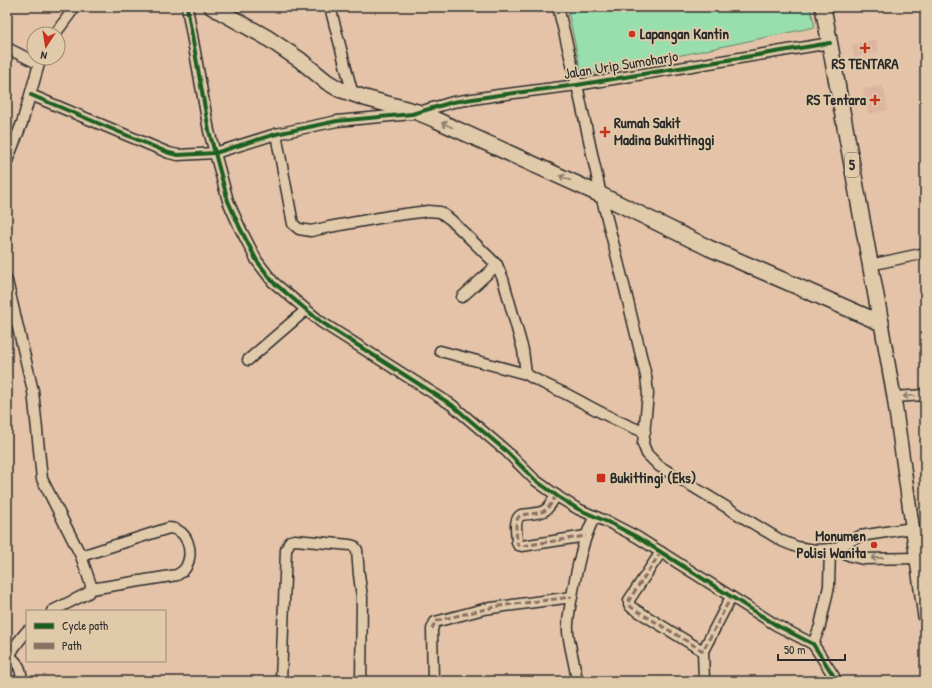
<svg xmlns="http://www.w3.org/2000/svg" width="932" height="688" viewBox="0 0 932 688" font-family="'Patrick Hand',sans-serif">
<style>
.built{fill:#dbb5a0}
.green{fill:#98dfad;stroke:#62856c}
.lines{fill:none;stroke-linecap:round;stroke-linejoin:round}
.minor-casing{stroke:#2b2b2b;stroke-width:13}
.major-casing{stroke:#2b2b2b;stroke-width:16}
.highway-casing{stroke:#2b2b2b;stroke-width:18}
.minor{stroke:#e1caaa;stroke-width:10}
.major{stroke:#e1caaa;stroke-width:13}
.highway{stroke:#e1caaa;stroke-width:15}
.quiet{stroke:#8d6e63;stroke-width:3;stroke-dasharray:6 3;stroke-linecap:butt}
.cycleway-casing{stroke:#e1caaa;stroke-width:6}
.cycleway{stroke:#1b5e20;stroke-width:4}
.oneway{stroke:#867a6a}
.poi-dot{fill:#c8321e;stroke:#e1caaa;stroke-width:1.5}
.labels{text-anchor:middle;stroke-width:3.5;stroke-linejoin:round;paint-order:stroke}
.shield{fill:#e1caaa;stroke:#625b51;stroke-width:1}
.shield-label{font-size:14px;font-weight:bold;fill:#2b2b2b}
.poi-label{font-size:15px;font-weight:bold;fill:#2b2b2b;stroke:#e1caaa;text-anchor:start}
.street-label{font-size:15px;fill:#2b2b2b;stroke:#e1caaa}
</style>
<rect width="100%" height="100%" fill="#e5c3a8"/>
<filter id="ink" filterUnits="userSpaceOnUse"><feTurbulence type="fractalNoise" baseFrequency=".025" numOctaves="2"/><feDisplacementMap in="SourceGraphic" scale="8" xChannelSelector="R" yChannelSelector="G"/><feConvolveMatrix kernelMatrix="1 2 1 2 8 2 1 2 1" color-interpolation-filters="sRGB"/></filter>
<g filter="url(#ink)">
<g class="built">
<polygon points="876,39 879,52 855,58 852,45"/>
<polygon points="883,86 888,110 868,114 863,89"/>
</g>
<polygon class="green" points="567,7 810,7 815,27 582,76"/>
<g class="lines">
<g class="minor-casing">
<g id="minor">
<polyline points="187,7 209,131 228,201 240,228 257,261 273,282 321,322 452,405 506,451 535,480 560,498 578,509 612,524 637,537 776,625 813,644 837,681"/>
<polyline points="330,7 353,95"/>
<polyline points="558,7 577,85 601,195 625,289 646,376 648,394 643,444 647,454 659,466 782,541 797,547 815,550 834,549 860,536 912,528"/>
<polyline points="55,34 75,7"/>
<polyline points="7,48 39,64"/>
<polyline points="31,95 169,153 178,155 215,153 276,134 337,121 412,114 453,102 499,95 577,85 830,43"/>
<path d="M 276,134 L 293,224 L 299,229 L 311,231 L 329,227 L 390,216 L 428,211 L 440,212 L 451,220 L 497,265 L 503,279 L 523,350 L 526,374 C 540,383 555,388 570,396 C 595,409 618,423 645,432"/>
<polyline points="7,161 22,123 39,64 42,58"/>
<polyline points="870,265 925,253"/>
<polyline points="7,281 33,391 42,479 81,556 91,585 91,589 88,593 52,611"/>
<polyline points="462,297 497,265"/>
<polyline points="440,351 526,374"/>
<polyline points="248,360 306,310"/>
<polyline points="894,397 925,395"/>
<path d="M 556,495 C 545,516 543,512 521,515 C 513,519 517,534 517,542 L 518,545 L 522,546 L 586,536"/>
<polyline points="834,549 851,556 863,559 916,558"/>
<polyline points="661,552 629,600 629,604 631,607 703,651"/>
<path d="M 81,556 L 169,528 C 188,529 194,552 186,567 C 184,571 180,573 177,575 L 91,589"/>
<polyline points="813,644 820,626 829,586 830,549"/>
<path d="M 9,656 C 19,663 21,669 22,681"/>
<path d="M 7,669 C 9,652 16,644 27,631"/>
<polyline points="281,681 286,550 290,541 295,540 350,545 354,546 357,550 359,575 362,597 361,681"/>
<polyline points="433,681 432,629 435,622 484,609 572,597"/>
<path d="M 577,681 C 575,665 570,649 568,632 C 567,621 570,607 572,596 C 577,568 582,541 595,516"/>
<polyline points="704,681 703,651 731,597"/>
</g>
</g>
<g class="major-casing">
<polyline id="major" points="881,323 894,397 925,617"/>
</g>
<g class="highway-casing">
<g id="highway">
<polyline points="212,7 266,37 300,60 327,82 339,89 365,98 417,112 434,119 601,195 709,248 881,323"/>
<polyline points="823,7 881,323"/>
</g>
</g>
<use href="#minor" class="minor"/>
<use href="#major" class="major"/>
<use href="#highway" class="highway"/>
<g class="quiet">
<path d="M 556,495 C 545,516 543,512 521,515 C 513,519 517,534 517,542 L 518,545 L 522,546 L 586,536"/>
<polyline points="661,552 629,600 629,604 631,607 703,651 731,597"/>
<polyline points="432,629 435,622 439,620 499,606 572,597"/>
</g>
<g class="cycleway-casing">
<g id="cycleway">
<polyline points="187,7 209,131 228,201 240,228 257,261 273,282 321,322 452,405 506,451 535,480 560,498 578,509 612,524 637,537 776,625 813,644 837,681"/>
<polyline points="31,95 169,153 178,155 215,153 276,134 337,121 412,114 453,102 499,95 577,85 830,43"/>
</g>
</g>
<use href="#cycleway" class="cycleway"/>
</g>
<defs><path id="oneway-shaft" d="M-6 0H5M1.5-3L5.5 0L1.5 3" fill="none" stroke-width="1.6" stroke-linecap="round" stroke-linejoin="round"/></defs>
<g class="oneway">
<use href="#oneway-shaft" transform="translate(447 125) rotate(-156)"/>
<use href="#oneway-shaft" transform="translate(565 178) rotate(-155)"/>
<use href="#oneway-shaft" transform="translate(909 396) rotate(177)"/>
<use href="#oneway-shaft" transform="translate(877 558) rotate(179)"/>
</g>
</g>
<g class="poi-dot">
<circle cx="632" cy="34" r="4"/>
<path d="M863 42h4v4h4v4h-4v4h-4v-4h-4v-4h4z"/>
<path d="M873 94h4v4h4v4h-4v4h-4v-4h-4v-4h4z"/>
<path d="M603 126h4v4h4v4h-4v4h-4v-4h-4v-4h4z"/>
<rect x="596" y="473" width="10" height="10" rx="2"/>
<circle cx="874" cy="545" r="4"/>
</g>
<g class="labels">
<rect class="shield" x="845" y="153" width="14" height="24" rx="3"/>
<g class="shield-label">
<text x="852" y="170">5</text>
</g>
<g class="poi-label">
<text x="640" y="39">Lapangan Kantin</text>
<text x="865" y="69" text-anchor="middle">RS TENTARA</text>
<text x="866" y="105" text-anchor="end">RS Tentara</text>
<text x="614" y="128">Rumah Sakit<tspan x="614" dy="17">Madina Bukittinggi</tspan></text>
<text x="610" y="483">Bukittingi (Eks)</text>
<text x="866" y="541" text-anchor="end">Monumen<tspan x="866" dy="17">Polisi Wanita</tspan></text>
</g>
<g class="street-label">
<text transform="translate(621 65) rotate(-9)" y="5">Jalan Urip Sumoharjo</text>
</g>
</g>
<rect width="932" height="688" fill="none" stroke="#e1caaa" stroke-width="24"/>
<rect x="12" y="12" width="908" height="664" fill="none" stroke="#2b2b2b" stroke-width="1.5" filter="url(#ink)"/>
<rect x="26" y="610" width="140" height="52" fill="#e1caaa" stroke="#988a77"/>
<rect x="34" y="623" width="20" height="6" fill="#1b5e20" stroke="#988a77"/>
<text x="62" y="630" font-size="12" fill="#2b2b2b">Cycle path</text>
<rect x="34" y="643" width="20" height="6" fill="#8d6e63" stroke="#988a77"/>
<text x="62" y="650" font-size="12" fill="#2b2b2b">Path</text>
<g transform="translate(46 46) rotate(192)"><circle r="19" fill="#e1caaa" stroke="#988a77"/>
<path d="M0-3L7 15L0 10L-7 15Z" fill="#c8321e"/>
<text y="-6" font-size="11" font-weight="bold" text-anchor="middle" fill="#2b2b2b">N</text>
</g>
<path d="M778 654v6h67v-6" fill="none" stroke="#2b2b2b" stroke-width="2"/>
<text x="784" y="654" font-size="12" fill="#2b2b2b" stroke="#e1caaa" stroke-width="3" paint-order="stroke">50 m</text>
</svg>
